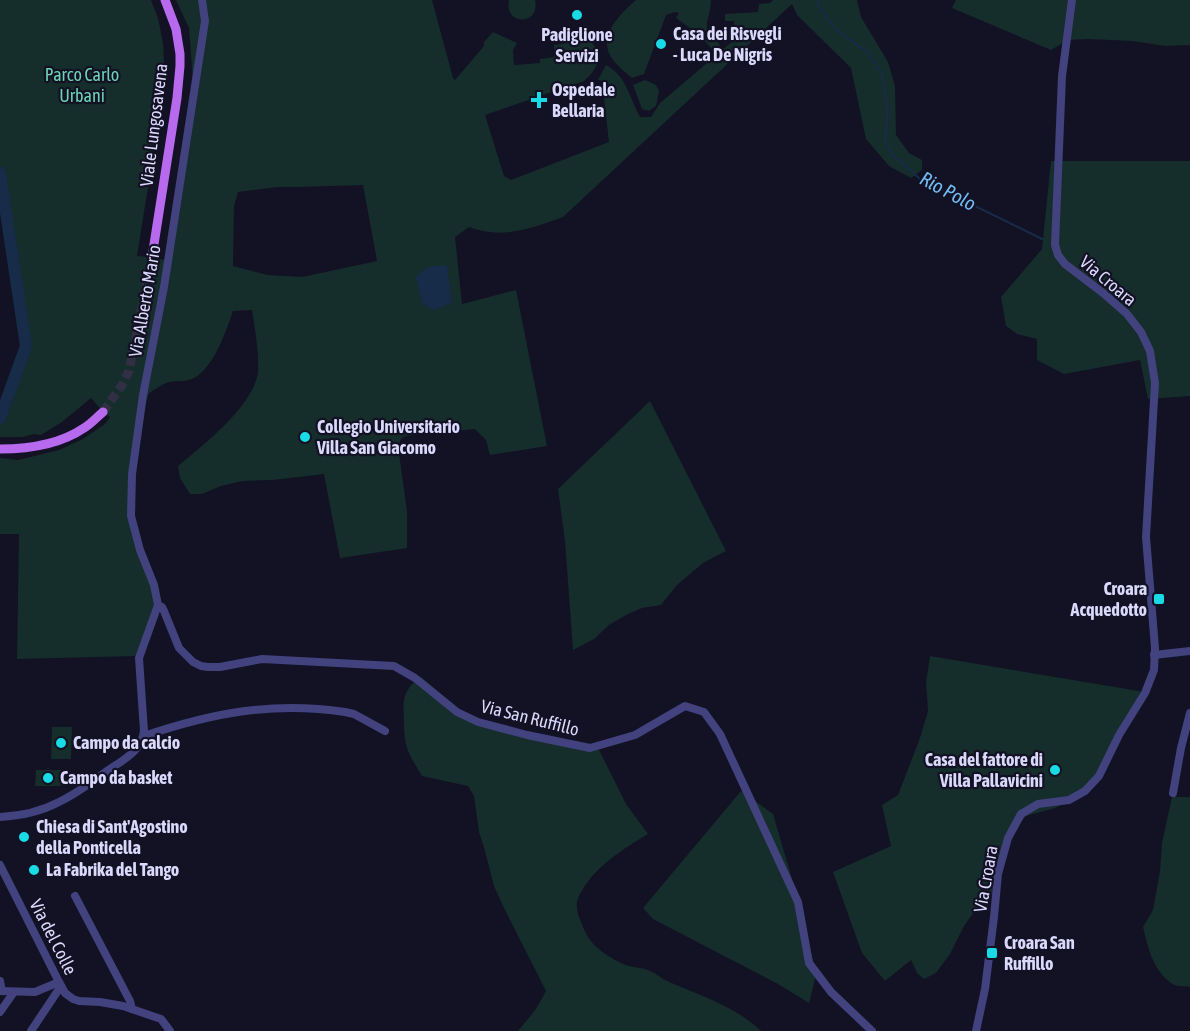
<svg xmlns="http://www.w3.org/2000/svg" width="1190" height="1031" viewBox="0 0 1190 1031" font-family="'Asap Condensed',sans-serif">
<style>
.green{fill:#152d2b;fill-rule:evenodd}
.water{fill:#162c49}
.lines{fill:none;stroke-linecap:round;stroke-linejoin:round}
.stream{stroke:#162c49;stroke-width:2}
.river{stroke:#162c49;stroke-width:12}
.major-tunnel{stroke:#312f44;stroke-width:9;stroke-dasharray:9 4.5;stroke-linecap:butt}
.minor{stroke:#41427e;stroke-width:8}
.major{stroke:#b86aef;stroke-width:9}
.poi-dot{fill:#18dbe6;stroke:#131124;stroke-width:2}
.labels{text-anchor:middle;stroke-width:4.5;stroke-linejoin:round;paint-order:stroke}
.poi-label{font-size:18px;font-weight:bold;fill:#dad8fb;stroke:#131124;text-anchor:start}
.park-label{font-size:18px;fill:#6bd4b5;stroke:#131124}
.street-label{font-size:18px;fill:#dad8fb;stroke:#131124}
.water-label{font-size:20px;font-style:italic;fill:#71bbf0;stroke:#131124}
</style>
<rect width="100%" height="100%" fill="#131124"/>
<g class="green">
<path d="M 0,0 L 151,0 L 158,18 L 163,43 L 165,81 L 137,256 L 152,257 L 168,261 L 194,94 L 189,28 L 176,0 L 432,0 L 453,78 L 455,80 L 484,46 L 484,42 L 493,32 L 517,43 L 513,50 L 514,65 L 540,63 L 540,59 L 554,57 L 554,45 L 584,41 L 591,42 C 605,54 597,70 584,81 L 485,115 L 504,176 L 511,180 L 609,142 L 602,81 L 598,80 L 606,65 C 627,76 630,99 640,117 L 651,117 L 660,103 L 734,40 L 734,21 L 725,21 L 725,14 L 758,12 L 759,4 L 770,3 L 773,0 L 857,0 L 861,17 L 888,62 L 895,86 L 896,135 L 909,153 L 922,160 L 922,170 L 911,178 L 889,166 L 866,139 L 851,68 L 797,15 L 792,4 L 563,217 C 532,228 502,240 469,227 L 455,237 L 462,304 L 516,290 L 547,446 L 490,455 L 486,440 L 475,429 L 405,436 L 401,439 L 398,446 L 407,511 L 407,548 L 340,558 L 324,474 L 273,480 L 242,481 L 221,486 L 202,494 L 190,494 L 180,478 L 178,466 C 203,445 255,405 258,371 C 259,351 255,330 252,310 L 233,311 C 226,331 212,374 189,380 C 183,382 176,380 170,382 C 163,383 156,389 149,393 L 138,428 L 131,516 L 159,596 L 136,656 L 17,659 L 19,534 L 0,534 L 0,458 L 18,460 L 59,450 L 83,439 L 105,424 L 110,417 L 103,412 L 91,398 L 62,422 L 41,435 L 34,434 L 23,437 L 0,437 L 0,418 L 26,346 L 0,173 ZM 363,185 L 377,261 L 302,277 L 268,275 L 233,266 L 234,206 L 238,192 L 278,187 L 299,187 Z"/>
<path d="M 509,0 L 535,0 C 541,26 503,26 509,0 Z"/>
<path d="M 636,0 L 711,0 C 710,26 698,23 720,45 L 714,51 L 697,33 L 676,18 L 679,13 L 675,12 L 666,15 L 644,74 L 632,78 C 625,72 616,65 611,57 C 598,35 620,14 636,0 Z"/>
<polygon points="956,0 1190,0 1190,45 1165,46 1132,41 1088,39 1068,40 1051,50 952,8"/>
<polygon points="645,80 656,85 659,91 656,106 649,111 642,109 633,85"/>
<polygon points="1051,161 1190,161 1190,396 1148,399 1140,360 1064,374 1037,360 1037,339 1017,334 1006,326 1001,297 1042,249"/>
<polygon points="650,401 726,551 703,563 677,585 661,605 642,608 628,614 609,625 594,639 573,650 565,541 558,489"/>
<polygon points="930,656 1145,692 1096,775 1082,795 1055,808 1026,816 1016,828 995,874 991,898 978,906 964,926 950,954 936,973 924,979 917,973 911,960 885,981 862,953 833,872 891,846 882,805 898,795 920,738 928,711 926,682"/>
<path d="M 420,676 L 470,718 L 565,745 L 599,750 L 626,804 L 648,834 C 622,850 595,866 580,894 C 579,896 577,900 577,902 C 576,909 579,918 582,924 C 588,943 602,953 619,962 C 628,967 636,967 645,969 C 652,971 659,976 665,980 C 698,995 734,1005 761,1031 L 518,1031 L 536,1009 L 546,991 L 504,908 L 494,886 L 485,851 L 479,832 L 474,796 L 468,786 L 422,776 C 409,754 404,748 404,723 C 403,699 402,693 420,676 Z"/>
<polygon points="52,727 72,727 71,759 51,759"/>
<polygon points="36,770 62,770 61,786 35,786"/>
<polygon points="741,791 773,814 795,889 812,957 817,971 809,1003 778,984 653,919 643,908"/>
<path d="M 1172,797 L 1190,797 L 1190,987 C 1184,986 1176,987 1171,983 C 1153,970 1148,948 1143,927 L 1153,910 L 1160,871 L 1162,843 Z"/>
</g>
<polygon class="water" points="447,265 452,303 433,310 422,303 416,277 427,267"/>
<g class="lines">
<polyline class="stream" points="818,0 818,5 836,30 867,52 882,73 888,112 885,141 893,155 920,179 1042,239"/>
<polyline class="river" points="0,173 26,346 0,418"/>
<polyline class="major-tunnel" points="103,412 122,385 129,371 152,257"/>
<g class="minor">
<polyline points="158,605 154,585 140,550 131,516 132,474 143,395 164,287 205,21 202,0"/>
<polyline points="1154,655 1190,651"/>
<path d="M 144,736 C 212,713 273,701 345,712 L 354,714 L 385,731"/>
<polyline points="1173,793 1181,748 1190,713"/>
<path d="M 0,817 C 20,816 42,811 59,802 C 76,794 92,782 107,771 C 117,764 129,758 137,748 C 141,743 143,738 144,731 L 139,658 L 158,605 L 162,607 L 164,611 L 179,648 L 193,662 L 201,666 L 208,667 L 220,667 L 262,659 L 394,666 L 415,678 L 457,712 L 478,722 L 527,735 L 590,748 L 635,735 L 685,706 L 704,712 L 720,734 L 798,902 L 809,963 L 831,992 L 872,1031"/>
<polyline points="0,865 59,982 65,993 73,999 79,1001 100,1002 123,1006 161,1019 170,1031"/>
<polyline points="75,896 130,1001 132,1009"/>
<polyline points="0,981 2,991"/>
<polyline points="0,991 35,992 59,982"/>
<polyline points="0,1012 14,992"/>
<polyline points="31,1031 61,986"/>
<polyline points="976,1031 985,989 994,917 998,874 1008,838 1021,814 1038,804 1069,800 1085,791 1099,776 1119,735 1145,693 1154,670 1155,648 1146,537 1155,383 1150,351 1141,332 1127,314 1103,293 1065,264 1058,255 1055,245 1062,76 1072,0"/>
</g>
<g class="major">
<polyline points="152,257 177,98 180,66 180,54 176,29 165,0"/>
<path d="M 0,449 C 29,449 59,445 84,428 C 91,424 97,417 103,412"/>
</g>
</g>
<g class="poi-dot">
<circle cx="577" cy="15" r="6"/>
<circle cx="661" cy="44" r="6"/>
<path d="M536 91h6v6h6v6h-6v6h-6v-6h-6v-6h6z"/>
<circle cx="305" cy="437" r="6"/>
<rect x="1153" y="593" width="12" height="12" rx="3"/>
<circle cx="61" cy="743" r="6"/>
<circle cx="1055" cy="770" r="6"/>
<circle cx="48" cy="778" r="6"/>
<circle cx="24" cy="837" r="6"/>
<circle cx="34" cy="870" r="6"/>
<rect x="986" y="947" width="12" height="12" rx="3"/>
</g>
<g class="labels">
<g class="poi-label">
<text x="673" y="40">Casa dei Risvegli<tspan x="673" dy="21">- Luca De Nigris</tspan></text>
<text x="577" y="41" text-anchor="middle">Padiglione<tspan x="577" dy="21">Servizi</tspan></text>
<text x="552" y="96">Ospedale<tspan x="552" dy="21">Bellaria</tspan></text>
<text x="317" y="433">Collegio Universitario<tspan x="317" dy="21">Villa San Giacomo</tspan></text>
<text x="1147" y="595" text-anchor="end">Croara<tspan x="1147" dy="21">Acquedotto</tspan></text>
<text x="73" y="749">Campo da calcio</text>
<text x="1043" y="766" text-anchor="end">Casa del fattore di<tspan x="1043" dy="21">Villa Pallavicini</tspan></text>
<text x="60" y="784">Campo da basket</text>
<text x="36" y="833">Chiesa di Sant'Agostino<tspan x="36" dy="21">della Ponticella</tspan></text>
<text x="46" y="876">La Fabrika del Tango</text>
<text x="1004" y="949">Croara San<tspan x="1004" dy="21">Ruffillo</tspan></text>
</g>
<g class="park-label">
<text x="82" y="81">Parco Carlo<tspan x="82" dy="21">Urbani</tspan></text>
</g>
<g class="street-label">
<text transform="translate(154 125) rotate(-83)" y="6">Viale Lungosavena</text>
<text transform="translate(1108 281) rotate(40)" y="6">Via Croara</text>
<text transform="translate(145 301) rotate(-80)" y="6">Via Alberto Mario</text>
<text transform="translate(530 718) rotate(14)" y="6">Via San Ruffillo</text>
<text transform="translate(986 879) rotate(-80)" y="6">Via Croara</text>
<text transform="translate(53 937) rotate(63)" y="6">Via del Colle</text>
</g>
<g class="water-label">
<text transform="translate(948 191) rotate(28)" y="7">Rio Polo</text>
</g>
</g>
</svg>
